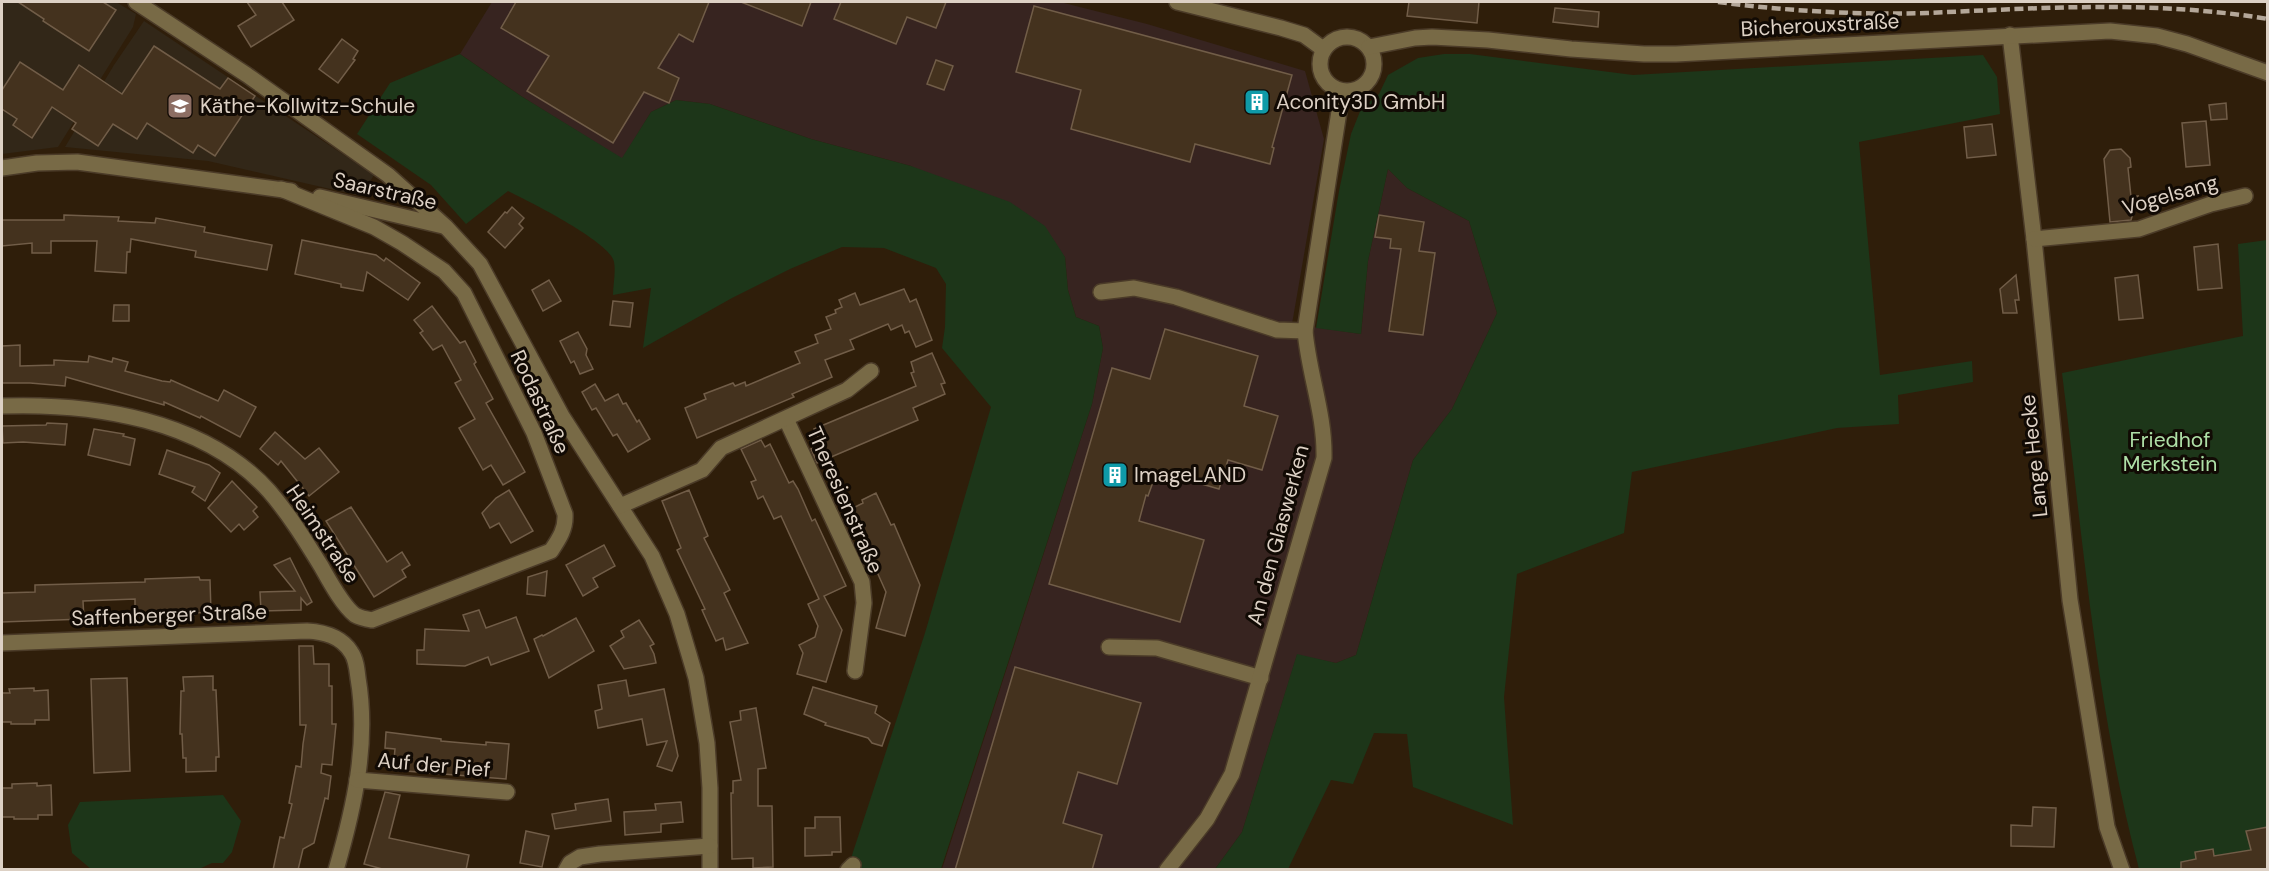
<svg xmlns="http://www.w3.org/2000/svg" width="2269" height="871" viewBox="0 0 2269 871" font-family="'DM Sans',sans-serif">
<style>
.industrial{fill:#372420}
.education{fill:#322718}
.green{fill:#1d3619}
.building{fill:#44321e;stroke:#715d48;stroke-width:1.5}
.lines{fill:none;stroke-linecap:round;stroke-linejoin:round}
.minor-casing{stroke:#4b3b28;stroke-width:18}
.minor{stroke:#786a46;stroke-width:15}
.rail{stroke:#b4a799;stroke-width:4.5;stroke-dasharray:9 4.5;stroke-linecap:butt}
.labels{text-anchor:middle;stroke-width:6;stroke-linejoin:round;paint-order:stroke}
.street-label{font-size:21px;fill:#ddd1c5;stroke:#110a04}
.poi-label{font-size:21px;fill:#ddd1c5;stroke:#110a04;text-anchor:start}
.park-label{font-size:21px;fill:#afe0a7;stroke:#110a04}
</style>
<rect width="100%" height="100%" fill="#2f1e0a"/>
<polygon class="industrial" points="492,2 1060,2 1147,24 1305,71 1324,139 1292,324 1361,334 1368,261 1388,169 1407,188 1469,221 1497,313 1452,409 1413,460 1356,655 1336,663 1297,655 1242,832 1215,869 942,869 1092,404 1103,348 1099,326 1076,317 1068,290 1065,257 911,166 811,139 710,104 676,100 651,112 622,159 521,96 460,54"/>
<g class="education">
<polygon points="2,2 116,2 136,14 133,27 58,147 2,154"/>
<polygon points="144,21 374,175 361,196 208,161 65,147 114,65"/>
</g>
<g class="green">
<path d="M 460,54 L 521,96 L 622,158 L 651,112 L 676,100 L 710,104 L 811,139 L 911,166 L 1010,202 L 1045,226 L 1065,257 L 1068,290 L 1076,317 L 1099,326 L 1103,348 L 1092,404 L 941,869 L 848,869 L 853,852 L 925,633 L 991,407 L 942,348 L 945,327 L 946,284 L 936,268 L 884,248 L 842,247 L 790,269 L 732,298 L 643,348 L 651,288 L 613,295 C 613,285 616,272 614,262 C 611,242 528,201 508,191 L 466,224 L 431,185 L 357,134 L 390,83 Z"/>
<polygon points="1444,54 1470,54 1633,75 1983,55 1997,77 2000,114 1859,142 1880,375 1972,361 1973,382 1898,395 1899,424 1837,428 1632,472 1624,533 1517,574 1504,697 1513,825 1413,787 1407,734 1374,733 1353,784 1331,780 1288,869 1215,869 1242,832 1297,654 1336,663 1356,655 1413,460 1452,409 1497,313 1469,221 1407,188 1388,169 1368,261 1361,334 1316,328 1339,191 1351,134 1361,109 1379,94 1388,75 1418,58"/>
<path d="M 2267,240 L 2267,869 L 2139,869 C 2096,707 2083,539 2062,373 L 2243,336 L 2238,244 Z"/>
<polygon points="223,795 241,821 232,852 223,863 212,863 199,869 91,869 72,853 68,825 80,802"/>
</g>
<g class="building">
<polygon points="18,2 103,2 116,10 89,51 43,21 44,19"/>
<polygon points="247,2 282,2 294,20 251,47 238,26 256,15"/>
<polygon points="516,2 709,2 693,42 679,34 658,68 679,78 669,103 644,92 613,143 527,91 549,56 501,28"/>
<polygon points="741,2 811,2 802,26"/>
<polygon points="841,2 946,2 936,28 907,17 896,44 834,19"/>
<polygon points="1409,2 1479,2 1477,23 1407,16"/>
<polygon points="1034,6 1292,75 1272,147 1274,148 1270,164 1195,144 1190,162 1071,129 1081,90 1016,72"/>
<polygon points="1555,8 1599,12 1598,27 1553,22"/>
<polygon points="342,39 358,51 353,59 355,60 338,83 319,69"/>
<polygon points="154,46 220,89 228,78 255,96 215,156 198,145 193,153 147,123 137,139 113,124 98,146 72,129 76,123 52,107 32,138 13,125 17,119 2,109 2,90 20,62 63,90 79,65 122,94"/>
<polygon points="936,60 953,66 944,90 927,84"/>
<polygon points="2226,103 2227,119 2211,120 2209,105"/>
<polygon points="2206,121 2210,165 2186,167 2182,123"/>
<polygon points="1992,124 1996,155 1967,158 1964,127"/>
<polygon points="2121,149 2130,158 2131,167 2128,168 2131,197 2138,196 2131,220 2110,222 2104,159 2110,150"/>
<polygon points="512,207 524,218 519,224 523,228 505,248 488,232 505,212 507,213"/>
<polygon points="64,215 119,217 118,221 155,223 156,218 205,227 204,232 272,245 267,270 195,257 196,251 131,239 130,252 127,252 126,273 95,271 97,241 51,241 51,253 32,253 32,243 2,246 2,220 64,220"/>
<polygon points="1379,215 1424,222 1419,251 1435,253 1423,335 1389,331 1401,249 1390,248 1391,239 1375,237"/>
<polygon points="302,240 376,255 384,261 386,258 420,283 408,300 367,272 363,291 341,287 341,284 295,274"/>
<polygon points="2218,244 2222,288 2198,290 2194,247"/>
<polygon points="2016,275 2019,300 2015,300 2017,313 2003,313 2000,289"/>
<polygon points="2138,275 2143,318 2119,320 2115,278"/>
<polygon points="549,280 561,301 543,311 532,290"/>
<polygon points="904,289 910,302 916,299 932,340 916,347 909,331 905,333 902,325 891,330 888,324 850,340 854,349 825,360 832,377 792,394 794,397 697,438 685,408 706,399 704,394 733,383 735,386 745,382 746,386 800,363 795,352 818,343 815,335 831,329 826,317 836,313 835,310 842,307 839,300 855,293 860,305"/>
<polygon points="613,301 633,303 630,327 610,325"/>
<polygon points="114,305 129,305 129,321 113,321"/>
<polygon points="432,306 460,343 465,341 476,362 474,364 493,399 486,403 525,472 503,485 491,465 483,470 459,428 475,419 455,383 461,380 442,345 433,350 420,333 423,331 414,320"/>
<polygon points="1165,329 1258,356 1244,406 1278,416 1262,470 1228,460 1219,489 1157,471 1148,496 1146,495 1139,521 1204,540 1180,622 1049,584 1112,368 1150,379"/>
<polygon points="578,332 587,349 586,355 593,369 580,374 574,361 571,363 560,341"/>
<polygon points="20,345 20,366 54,365 54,360 88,362 89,356 112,362 113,358 128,362 125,371 162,381 170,382 171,380 218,401 224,390 256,407 240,437 201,416 200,418 164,402 164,405 66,377 65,386 30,383 2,383 2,346"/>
<polygon points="932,353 945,383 941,384 945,394 913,408 918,420 817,463 811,449 821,445 814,429 916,386 911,373 914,372 911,362"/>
<polygon points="595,384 605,401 618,394 623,404 626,403 637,422 639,420 650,439 628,452 617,434 613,436 596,408 592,410 582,392"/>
<polygon points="47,423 67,424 65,445 23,442 3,443 2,426 46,425"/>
<polygon points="94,429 124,434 123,436 135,439 130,465 88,455"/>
<polygon points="275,432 305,459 319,448 339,472 309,496 281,461 278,465 260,449"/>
<polygon points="761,440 765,447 770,444 789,483 793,481 798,489 812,521 815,519 846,586 824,596 842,630 826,682 797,674 803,653 799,645 815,637 818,626 808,604 819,599 781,516 774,519 763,496 758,499 751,482 756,480 741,449"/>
<polygon points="167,450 209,465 220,473 205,501 192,492 195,487 159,474"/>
<polygon points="232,481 257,507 253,511 258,517 244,530 239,524 231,532 208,508"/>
<polygon points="509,490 533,531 511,543 499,523 490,528 482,513 496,498"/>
<polygon points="689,490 708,536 704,538 730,590 724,593 748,643 726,650 723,638 716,641 702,610 705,609 677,550 681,548 662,501"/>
<polygon points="876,493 891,525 894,524 920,585 905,636 876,628 886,592 873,563 875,561 851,509 863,503 862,500"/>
<polygon points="351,507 387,562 402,552 410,565 402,570 406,577 374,597 326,521"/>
<polygon points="604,545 615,566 593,578 598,587 583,596 566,565"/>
<polygon points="290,558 312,602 307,605 301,598 301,610 261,611 260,592 295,591 274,565"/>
<polygon points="547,571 545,596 527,594 528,577"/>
<polygon points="199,577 200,580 210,580 211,612 194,613 194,615 154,617 153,614 135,615 135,599 83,601 84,619 2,622 2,593 35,592 35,585 145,582 145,579"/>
<polygon points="479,610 486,628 516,617 529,651 491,665 488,657 465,666 417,664 417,650 424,650 425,629 469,631 463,615"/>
<polygon points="576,618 594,651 549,678 534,639 542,635 543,636"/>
<polygon points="639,620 654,644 650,646 654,654 656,663 624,669 610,646 624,637 621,631"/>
<polygon points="299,646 313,646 314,664 329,664 329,686 332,686 332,724 336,724 332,765 322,764 321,773 331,776 328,799 325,798 314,843 303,849 298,870 273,870 280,837 284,838 292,804 289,803 296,766 301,767 303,744 306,725 300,725"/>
<polygon points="1015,667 1141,703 1117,784 1078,772 1063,823 1102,835 1092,870 955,870"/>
<polygon points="213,676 213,690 216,690 219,757 216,757 216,771 186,772 186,758 183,758 182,734 180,734 181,691 184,691 183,677"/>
<polygon points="127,678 130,771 94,773 91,679"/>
<polygon points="626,680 629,696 664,689 678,756 672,771 657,766 667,741 647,745 642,719 598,728 595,711 602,709 598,685"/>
<polygon points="813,687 877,706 875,713 890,723 882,746 872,743 868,738 825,725 826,723 804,714"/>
<polygon points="34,688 34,691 48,690 49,720 35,720 35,724 11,724 11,722 2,722 2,693 10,693 9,689"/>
<polygon points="756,708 766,768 758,769 758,806 772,806 773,867 753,868 753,858 732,859 731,793 733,793 733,781 741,780 730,722 741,720 740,711"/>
<polygon points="386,732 441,739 441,741 486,745 486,742 509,744 506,779 393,770 395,749 385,748"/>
<polygon points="37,783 37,786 51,785 52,815 38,815 38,819 14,819 14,817 2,817 2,788 12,788 12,784"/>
<polygon points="385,792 400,795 389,838 469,855 466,870 386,870 364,864"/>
<polygon points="608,799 611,821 555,829 552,814 576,810 575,804"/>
<polygon points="681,802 683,822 661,824 661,832 625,835 624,812 656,810 655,804"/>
<polygon points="2033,807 2056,808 2054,847 2011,846 2011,825 2032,826"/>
<polygon points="815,817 840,817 841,852 832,852 832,855 805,856 805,828 815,828"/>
<polygon points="2268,827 2268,870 2181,870 2181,862 2196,859 2195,852 2213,849 2214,856 2251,850 2246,831"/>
<polygon points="526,831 549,836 542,867 520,863"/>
</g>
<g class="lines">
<g class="minor-casing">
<g id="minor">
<polyline points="136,2 247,75 388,175 446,227 480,264 562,416 652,556 677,614 696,678 707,743 710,788 710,870"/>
<polyline points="1177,2 1281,28 1304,35 1323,49"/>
<polyline points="2010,35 2034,239 2070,600 2107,827 2122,870"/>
<circle cx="1347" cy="64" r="27"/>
<polyline points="1369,47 1415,38 1432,37 1488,40 1571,49 1644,54 1676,54 2110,31 2157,36 2187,44 2268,73"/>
<polyline points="2,168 37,163 77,162 291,191"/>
<polyline points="320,197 443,226"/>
<polyline points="2034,239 2139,229 2211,204 2245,196"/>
<polyline points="1101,292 1134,288 1176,297 1277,330 1305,331"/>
<path d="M 2,406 C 93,403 204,419 269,491 C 289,514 305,540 321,566 C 329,580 342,605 355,615 C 360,618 366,619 372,620 L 551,551 C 559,539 566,529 565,514 L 534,433 L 464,293 L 444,271 L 402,243 L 374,227 L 281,189"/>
<polyline points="786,419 862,582 864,603 855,671"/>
<polyline points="620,506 702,470 721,448 847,390 871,371"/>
<path d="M 2,643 L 307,631 C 324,632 341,636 351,652 C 356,659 357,669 358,678 C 369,743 354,808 336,870"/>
<polyline points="1109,647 1157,648 1261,678"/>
<polyline points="357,780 507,792"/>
<polyline points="566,870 570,863 580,857 600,854 710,846"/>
<polyline points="848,870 853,865"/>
<path d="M 1167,870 L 1207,819 L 1232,774 L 1324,458 C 1325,414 1309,375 1305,331 L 1342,92"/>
</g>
</g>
<use href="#minor" class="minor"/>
<path class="rail" d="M 1718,2 C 1787,11 1857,15 1927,13 C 2041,8 2154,0 2268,19"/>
</g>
<defs>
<g id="building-square" transform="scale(1.35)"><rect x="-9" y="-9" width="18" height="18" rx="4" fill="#0f9aa8" stroke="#110a04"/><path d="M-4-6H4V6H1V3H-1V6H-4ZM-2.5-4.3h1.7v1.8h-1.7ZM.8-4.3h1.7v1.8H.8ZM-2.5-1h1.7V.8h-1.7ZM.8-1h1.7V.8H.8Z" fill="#fff"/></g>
<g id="school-square" transform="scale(1.35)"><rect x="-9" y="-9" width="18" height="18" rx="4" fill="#8d6e63" stroke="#110a04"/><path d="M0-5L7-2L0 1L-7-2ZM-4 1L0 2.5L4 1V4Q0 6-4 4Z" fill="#fff"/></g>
</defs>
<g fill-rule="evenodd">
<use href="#building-square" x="1257" y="102"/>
<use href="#school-square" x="180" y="106"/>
<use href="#building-square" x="1115" y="475"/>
</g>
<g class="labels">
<g class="street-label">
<text transform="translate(1820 25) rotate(-3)" y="7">Bicherouxstraße</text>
<text transform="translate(385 191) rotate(13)" y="7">Saarstraße</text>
<text transform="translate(2170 195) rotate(-16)" y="7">Vogelsang</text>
<text transform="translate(540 402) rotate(65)" y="7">Rodastraße</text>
<text transform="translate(2034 456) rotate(-96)" y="7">Lange Hecke</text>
<text transform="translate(845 500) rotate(66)" y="7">Theresienstraße</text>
<text transform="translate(323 534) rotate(56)" y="7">Heimstraße</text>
<text transform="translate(1278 535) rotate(-75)" y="7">An den Glaswerken</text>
<text transform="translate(169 615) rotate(-2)" y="7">Saffenberger Straße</text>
<text transform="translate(434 765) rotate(5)" y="7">Auf der Pief</text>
</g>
<g class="poi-label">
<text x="1276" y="109">Aconity3D GmbH</text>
<text x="200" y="113">Käthe-Kollwitz-Schule</text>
<text x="1134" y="482">ImageLAND</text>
</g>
<g class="park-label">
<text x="2170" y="447">Friedhof<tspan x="2170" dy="24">Merkstein</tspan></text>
</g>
</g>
<rect width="2269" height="871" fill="none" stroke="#ddd1c5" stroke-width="6"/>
</svg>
